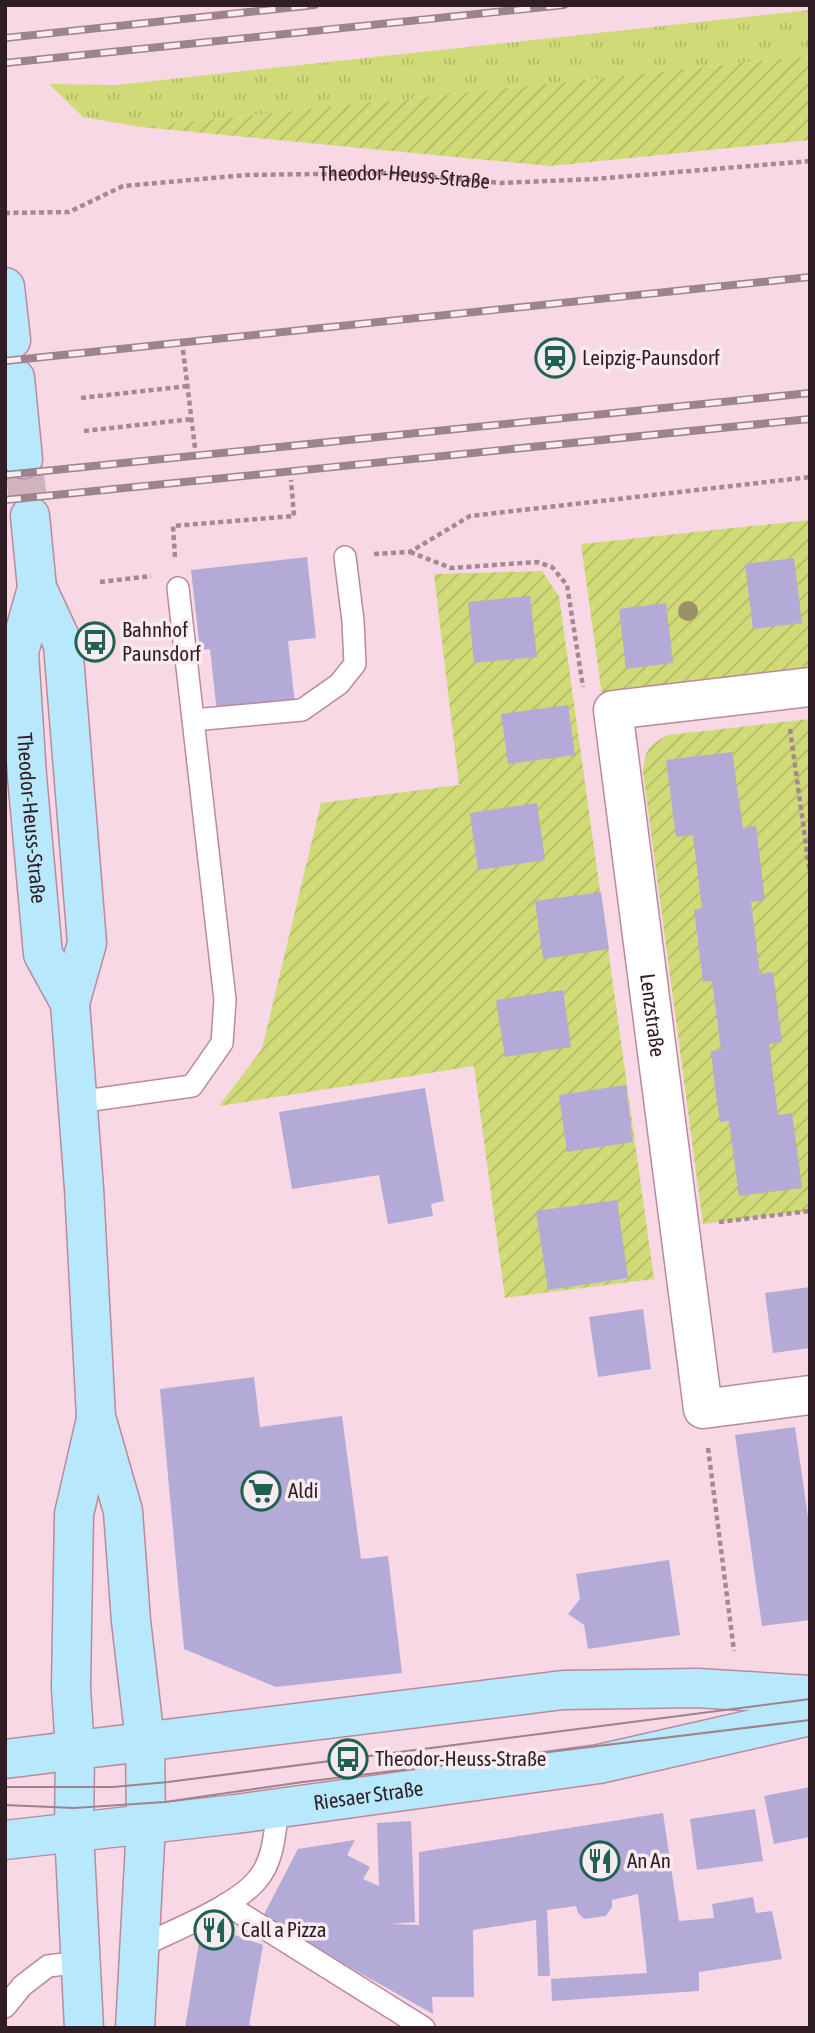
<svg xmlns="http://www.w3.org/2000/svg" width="815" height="2033" viewBox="0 0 815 2033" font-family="'Asap Condensed',sans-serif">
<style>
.grass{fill:url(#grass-tufts)}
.garden{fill:url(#garden-furrows)}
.building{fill:#b3aad8}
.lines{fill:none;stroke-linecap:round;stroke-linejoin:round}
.secondary-tunnel{stroke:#d1b3bf;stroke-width:38;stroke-dasharray:38 19;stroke-linecap:butt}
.lane-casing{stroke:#bb899d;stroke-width:24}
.street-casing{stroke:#bb899d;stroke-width:41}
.secondary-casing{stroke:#bb899d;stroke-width:41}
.path{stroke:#a48893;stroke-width:4.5;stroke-dasharray:5 3.5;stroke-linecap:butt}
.lane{stroke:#fff;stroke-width:21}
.street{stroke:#fff;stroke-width:38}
.secondary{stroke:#b8e8fb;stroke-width:38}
.tram{stroke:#9d838d;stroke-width:2}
.rail-casing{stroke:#9d838d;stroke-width:8}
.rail{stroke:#f8ecf0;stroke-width:5;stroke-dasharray:16;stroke-linecap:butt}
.tree{fill:#9d9067}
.labels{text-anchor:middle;stroke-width:7;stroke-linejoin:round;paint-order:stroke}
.street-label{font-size:21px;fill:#301d25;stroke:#f8ecf0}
.poi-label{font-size:21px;fill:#301d25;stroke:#f8ecf0;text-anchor:start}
</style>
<defs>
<pattern id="grass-tufts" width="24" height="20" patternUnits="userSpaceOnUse" patternTransform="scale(1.75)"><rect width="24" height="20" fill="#d0da76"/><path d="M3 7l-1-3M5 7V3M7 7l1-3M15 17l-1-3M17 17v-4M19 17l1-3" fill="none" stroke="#b3bb66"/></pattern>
<pattern id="garden-furrows" width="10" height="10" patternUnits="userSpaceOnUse" patternTransform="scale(1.75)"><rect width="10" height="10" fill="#d0da76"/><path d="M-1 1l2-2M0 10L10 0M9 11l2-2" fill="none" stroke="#b3bb66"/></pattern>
</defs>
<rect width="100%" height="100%" fill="#f9d8e5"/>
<polygon class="grass" points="810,10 810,56 140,127 83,117 49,84 116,85"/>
<g class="garden">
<polygon points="810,56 810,140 550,166 140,127"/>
<polygon points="810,520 810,671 602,695 581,544"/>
<polygon points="542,571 559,596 654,1279 505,1298 474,1066 219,1106 262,1049 321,803 459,785 434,574"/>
<path d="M 810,719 L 810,1211 L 703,1224 L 643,772 C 645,749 648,746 668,735 Z"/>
</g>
<g class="building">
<polygon points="307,557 316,638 288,641 295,704 217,713 210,649 200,650 191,570"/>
<polygon points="794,558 802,623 753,629 745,564"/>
<polygon points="530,596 537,657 474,663 468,602"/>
<polygon points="666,603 673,663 626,669 619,609"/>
<polygon points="568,705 575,755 508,764 501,714"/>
<polygon points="732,752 743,828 756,826 765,900 751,902 760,974 773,972 782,1042 769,1044 778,1115 792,1113 802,1188 739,1196 729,1121 720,1122 715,1086 711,1051 721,1050 712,981 703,982 694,910 702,908 693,835 676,837 666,760"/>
<polygon points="537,803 545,860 478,870 470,813"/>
<polygon points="601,892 609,949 543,959 535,901"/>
<polygon points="563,990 571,1047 505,1057 496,1000"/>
<polygon points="626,1085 633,1142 567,1152 559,1095"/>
<polygon points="425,1088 444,1201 431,1204 433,1216 388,1224 379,1175 292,1189 279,1112"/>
<polygon points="617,1200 628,1278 548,1290 536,1211"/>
<polygon points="810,1287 810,1348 773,1353 765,1293"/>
<polygon points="643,1309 651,1369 598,1377 589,1317"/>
<polygon points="254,1377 260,1427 342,1416 361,1559 388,1556 402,1673 276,1687 184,1649 160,1389"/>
<polygon points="795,1427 810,1531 810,1620 762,1626 735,1435"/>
<polygon points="669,1560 680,1635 588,1649 584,1625 568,1614 580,1599 576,1574"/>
<polygon points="810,1787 810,1837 774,1844 764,1796"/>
<polygon points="755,1809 763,1861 697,1870 690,1819"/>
<polygon points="663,1813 679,1921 714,1918 712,1904 753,1897 756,1913 772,1911 782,1959 699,1972 699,1991 552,2001 551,1979 647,1973 638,1894 612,1900 612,1907 606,1916 584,1919 578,1913 576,1906 547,1910 550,1976 538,1976 536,1920 473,1930 474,1997 432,1997 433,2014 262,1918 298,1849 355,1840 347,1855 370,1867 363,1879 379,1886 377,1823 411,1821 415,1922 390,1924 419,1925 419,1852"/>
<polygon points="215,1928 263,1945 249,2025 258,2028 185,2028 200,1936"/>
</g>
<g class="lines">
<polyline class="secondary-tunnel" points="23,459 30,516"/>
<g class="lane-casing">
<g id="lane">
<polyline points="194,720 302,710 339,684 355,664 353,621 345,557"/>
<polyline points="78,1102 192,1086 222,1043 225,1000 178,588"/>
<polyline points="226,1904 424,2028"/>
<path d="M 138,1948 C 171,1931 235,1907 257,1880 C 274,1861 275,1831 278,1807"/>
<polyline points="5,2007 22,1986 48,1966 81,1962"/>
</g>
</g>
<g class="street-casing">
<g id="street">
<path id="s2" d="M 810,687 L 613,710 L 703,1409 L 810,1395"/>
</g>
</g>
<g class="secondary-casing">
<g id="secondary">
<polyline points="5,287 11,340"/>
<polyline points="15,378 23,459"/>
<polyline points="30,516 37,588 63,644 87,943 70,1003 84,1188 96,1417 123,1511 131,1621 145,1741 146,1825 135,2028"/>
<path id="s3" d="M 37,588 L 19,652 L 27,776 L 43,954 L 70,1003"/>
<polyline points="5,1759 563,1690 697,1688 810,1695"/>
<path id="s4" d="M 5,1840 L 236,1814 L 599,1764 L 810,1716"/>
<polyline points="84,2028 74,1832 75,1751 71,1688 74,1514 96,1419"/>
</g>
</g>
<g class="path">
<path id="s1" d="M 5,213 L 69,212 L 123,186 L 246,175 L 391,173 L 501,183 L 594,179 L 810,161"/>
<polyline points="183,350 195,448"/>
<polyline points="81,398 188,386"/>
<polyline points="84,431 192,419"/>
<polyline points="410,552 451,568 537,562 552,567 567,585 583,687"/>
<polyline points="374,554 410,552 470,516 810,477"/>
<polyline points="175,557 173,526 294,516 291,480"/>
<polyline points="100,582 151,576"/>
<polyline points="790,729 810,874"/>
<polyline points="719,1222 810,1211"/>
<polyline points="708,1448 734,1651"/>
</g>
<use href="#lane" class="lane"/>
<use href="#street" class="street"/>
<use href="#secondary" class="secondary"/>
<g class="tram">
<polyline points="5,1787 113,1787 168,1782 810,1699"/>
<polyline points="5,1805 74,1808 165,1802 303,1782 810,1720"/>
</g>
<g class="rail-casing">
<g id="rail">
<polyline points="5,38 315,5"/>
<polyline points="5,63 564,5"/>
<polyline points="5,361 810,277"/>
<polyline points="5,475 810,393"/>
<polyline points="5,500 810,419"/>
</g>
</g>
<use href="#rail" class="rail"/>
</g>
<circle class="tree" cx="688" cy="611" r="10"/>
<defs>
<g id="station-ring" transform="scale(2.0125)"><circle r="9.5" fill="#f8ecf0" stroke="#206252" stroke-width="1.5"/><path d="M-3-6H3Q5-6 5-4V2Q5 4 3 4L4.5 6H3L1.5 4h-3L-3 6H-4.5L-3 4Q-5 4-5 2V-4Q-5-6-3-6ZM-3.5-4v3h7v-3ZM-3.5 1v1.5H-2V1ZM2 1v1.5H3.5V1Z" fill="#206252"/></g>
<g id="bus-ring" transform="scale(2.0125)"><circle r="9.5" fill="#f8ecf0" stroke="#206252" stroke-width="1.5"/><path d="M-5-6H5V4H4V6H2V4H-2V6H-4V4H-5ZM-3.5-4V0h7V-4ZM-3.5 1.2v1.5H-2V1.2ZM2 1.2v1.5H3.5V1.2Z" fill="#206252"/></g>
<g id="supermarket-ring" transform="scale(2.0125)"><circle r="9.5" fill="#f8ecf0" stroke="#206252" stroke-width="1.5"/><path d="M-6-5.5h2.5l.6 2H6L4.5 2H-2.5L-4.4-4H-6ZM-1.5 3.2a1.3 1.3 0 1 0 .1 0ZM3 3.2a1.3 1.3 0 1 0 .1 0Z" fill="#206252"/></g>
<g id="restaurant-ring" transform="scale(2.0125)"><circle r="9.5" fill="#f8ecf0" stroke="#206252" stroke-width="1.5"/><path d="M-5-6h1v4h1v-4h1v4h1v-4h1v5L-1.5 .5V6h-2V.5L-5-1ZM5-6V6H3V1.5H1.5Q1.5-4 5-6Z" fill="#206252"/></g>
</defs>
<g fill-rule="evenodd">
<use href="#station-ring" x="555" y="358"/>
<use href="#bus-ring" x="95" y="642"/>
<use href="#supermarket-ring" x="261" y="1491"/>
<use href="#bus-ring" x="348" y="1759"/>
<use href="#restaurant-ring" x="600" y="1861"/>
<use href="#restaurant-ring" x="214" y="1930"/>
</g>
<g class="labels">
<g class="street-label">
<text dy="7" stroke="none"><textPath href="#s1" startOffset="406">Theodor-Heuss-Straße</textPath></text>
<text dy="7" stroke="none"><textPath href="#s3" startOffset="233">Theodor-Heuss-Straße</textPath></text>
<text dy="7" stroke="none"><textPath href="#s2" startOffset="506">Lenzstraße</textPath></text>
<text dy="7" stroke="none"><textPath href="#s4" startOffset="366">Riesaer Straße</textPath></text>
</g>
<g class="poi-label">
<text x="582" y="365">Leipzig-Paunsdorf</text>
<text x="122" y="637">Bahnhof<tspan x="122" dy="24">Paunsdorf</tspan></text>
<text x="288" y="1498">Aldi</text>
<text x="375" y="1766">Theodor-Heuss-Straße</text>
<text x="627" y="1868">An An</text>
<text x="241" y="1937">Call a Pizza</text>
</g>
</g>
<rect width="815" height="2033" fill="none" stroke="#301d25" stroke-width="14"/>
</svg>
